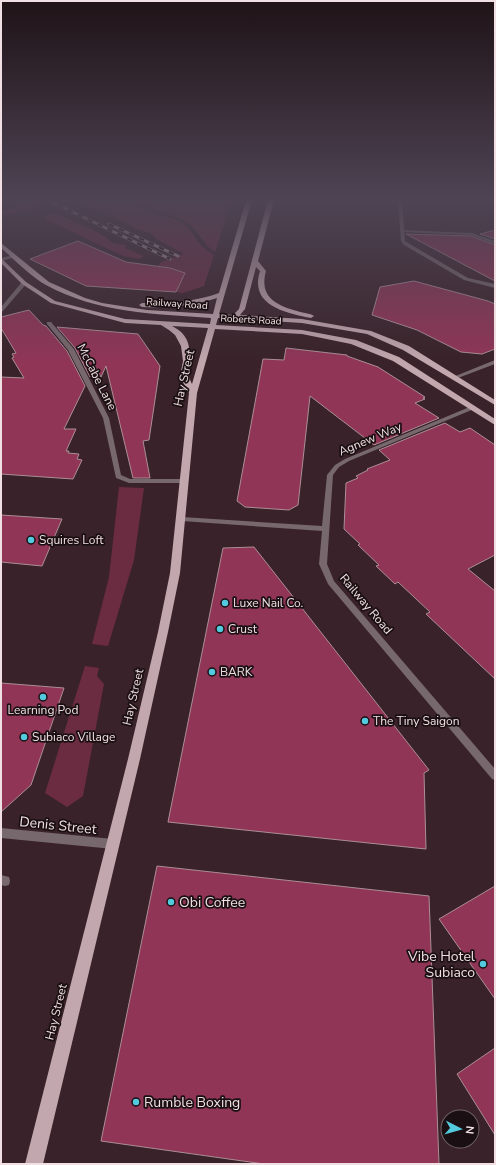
<svg xmlns="http://www.w3.org/2000/svg" width="496" height="1165" viewBox="0 0 496 1165" font-family="'Nunito Sans',sans-serif">
<style>
.green{fill:#6b2c42}
.building{fill:#903556;stroke:#ac8e96}
.lines{fill:none;stroke-linecap:round;stroke-linejoin:round}
.service{fill:#76686c;fill-rule:evenodd}
.minor{fill:#76686c;fill-rule:evenodd}
.primary{fill:#c2a7ae;fill-rule:evenodd}
.rail-casing{stroke:#aa979c;stroke-width:3}
.rail{stroke:#1a0f12;stroke-width:2;stroke-dasharray:5.5;stroke-linecap:butt}
.poi-dot{fill:#54cade;stroke:#1a0f12;stroke-width:1.5}
.labels{text-anchor:middle;stroke-width:3.5;stroke-linejoin:round;paint-order:stroke}
.far-street-label{font-size:10px;fill:#f0dfe3;stroke:#1a0f12}
.street-label{font-size:12px;fill:#f0dfe3;stroke:#1a0f12}
.poi-label{font-size:12px;fill:#f0dfe3;stroke:#1a0f12;text-anchor:start}
.near-street-label{font-size:14px;fill:#f0dfe3;stroke:#1a0f12}
.near-poi-label{font-size:14px;fill:#f0dfe3;stroke:#1a0f12;text-anchor:start}
</style>
<rect width="100%" height="100%" fill="#392229"/>
<g class="green">
<polygon points="13,200 24,200 37,204 36,209 1,216 1,211 20,205"/>
<path d="M 77,200 L 135,200 C 140,213 167,215 179,221 C 190,226 192,234 199,243 C 203,248 209,252 214,255 L 204,286 L 183,293 L 176,292 L 184,274 L 158,266 L 161,262 L 184,254 L 155,238 L 152,234 L 134,228 L 126,223 L 80,203 Z"/>
<path d="M 139,200 L 232,200 L 215,252 C 200,242 198,227 181,219 C 170,214 144,211 139,200 Z"/>
<path d="M 53,212 C 65,218 107,234 112,243 L 126,245 L 125,248 L 144,256 L 139,259 L 123,256 L 45,219 L 46,216 Z"/>
<polygon points="119,487 144,488 134,560 108,646 92,644 109,577"/>
<polygon points="85,666 99,668 97,676 104,684 83,796 67,807 45,793"/>
</g>
<g class="building">
<polygon points="495,230 495,239 480,234"/>
<polygon points="406,234 471,236 495,245 495,281"/>
<polygon points="78,241 126,262 170,268 185,273 176,292 86,286 30,259"/>
<polygon points="414,281 488,301 495,304 495,349 482,354 461,352 417,330 372,315 380,287"/>
<polygon points="29,310 43,325 46,326 67,351 85,386 64,429 76,429 66,451 69,451 68,453 79,454 77,459 82,460 73,479 1,474 1,377 24,378 12,358 14,357 12,354 16,353 1,328 1,317"/>
<polygon points="57,327 138,334 160,366 149,440 143,441 150,478 133,478 106,366 101,377 95,366 90,377 75,348"/>
<polygon points="286,348 347,355 347,356 378,367 425,397 423,398 425,399 415,403 439,418 374,445 310,396 298,505 289,510 245,507 237,501 263,359 284,360"/>
<polygon points="445,423 460,432 470,428 495,445 495,555 468,569 495,591 495,679 426,614 430,612 398,582 395,584 376,566 379,565 358,545 360,544 344,529 346,483 358,478 356,476 368,470 367,469 390,460 379,450"/>
<polygon points="1,515 62,519 42,566 1,562"/>
<polygon points="254,547 429,770 424,773 426,849 168,822 223,548"/>
<polygon points="1,683 64,688 31,785 1,812"/>
<polygon points="157,866 429,896 439,1164 264,1164 101,1141"/>
<polygon points="495,886 495,999 439,919"/>
<polygon points="495,1048 495,1135 457,1074"/>
</g>
<g class="lines">
<g class="service">
<polygon points="400,230 472,233 495,241 495,244 471,235 402,232 400,231"/>
<polygon points="14,255 16,255 16,257 1,261 1,258"/>
<polygon points="47,322 51,322 74,349 109,418 121,475 130,479 184,479 188,481 186,483 129,483 116,478 103,418 68,350 47,324"/>
<polygon points="1,875 9,877 10,881 9,885 5,886 1,885"/>
</g>
<g class="minor">
<polygon points="398,200 402,200 405,241 408,243 468,278 495,284 495,288 464,280 404,245 401,241"/>
<polygon points="22,282 27,283 3,311 1,312 1,307"/>
<polygon points="495,360 495,364 458,378 456,379 453,377"/>
<polygon points="472,406 475,408 474,409 349,461 339,467 333,475 327,564 334,581 495,769 495,780 492,779 328,584 319,564 322,531 182,521 178,519 182,517 322,526 327,475 335,465 345,459"/>
<polygon points="1,828 113,839 117,841 118,844 117,847 113,849 1,838"/>
</g>
<path class="primary" d="M 246,200 L 252,200 L 219,314 L 233,315 L 239,309 L 268,200 L 274,200 L 258,261 L 266,271 C 259,296 275,305 297,311 C 303,313 310,313 314,316 L 311,318 C 285,313 249,305 260,271 L 256,267 L 245,309 L 240,315 L 302,319 L 371,331 L 409,346 L 495,400 L 495,405 L 403,350 L 367,334 L 302,323 L 236,319 L 232,322 L 230,321 L 229,319 L 218,318 L 216,325 L 302,330 L 356,340 L 399,357 L 495,419 L 495,425 L 393,361 L 351,344 L 302,334 L 215,329 L 197,393 L 180,573 L 168,632 L 140,759 L 43,1164 L 25,1164 L 128,759 L 158,632 L 170,573 L 189,393 L 180,377 L 183,361 L 181,346 L 175,335 L 169,330 L 161,325 L 125,323 L 51,303 L 22,284 L 1,263 L 1,258 L 26,282 L 55,301 L 125,319 L 210,324 L 211,318 C 155,314 97,313 46,285 C 31,277 14,259 1,248 L 1,243 L 49,282 L 85,298 L 102,303 L 147,310 L 213,314 L 217,298 C 193,306 168,308 142,307 L 139,305 L 142,303 C 168,304 194,302 219,293 ZM 172,326 L 208,328 L 192,384 C 182,367 202,341 172,326 Z"/>
<g class="rail-casing">
<g id="rail">
<polyline points="48,200 170,259"/>
<polyline points="109,224 178,256"/>
</g>
</g>
<use href="#rail" class="rail"/>
</g>
<linearGradient id="sky" x2="0" y2="1"><stop stop-color="#1f1317"/><stop offset="0.55" stop-color="#4e4454"/><stop offset="1" stop-color="#4e4454" stop-opacity="0"/></linearGradient>
<rect width="496" height="363" fill="url(#sky)"/>
<g class="poi-dot">
<circle cx="31" cy="540" r="4"/>
<circle cx="225" cy="603" r="4"/>
<circle cx="220" cy="629" r="4"/>
<circle cx="212" cy="672" r="4"/>
<circle cx="43" cy="697" r="4"/>
<circle cx="365" cy="721" r="4"/>
<circle cx="24" cy="737" r="4"/>
<circle cx="171" cy="902" r="4"/>
<circle cx="483" cy="964" r="4"/>
<circle cx="136" cy="1102" r="4"/>
</g>
<g class="labels">
<g class="far-street-label">
<text transform="translate(177 303) rotate(4)" y="4">Railway Road</text>
<text transform="translate(251 319) rotate(3)" y="4">Roberts Road</text>
</g>
<g class="street-label">
<text transform="translate(97 377) rotate(63)" y="4">McCabe Lane</text>
<text transform="translate(184 378) rotate(-77)" y="4">Hay Street</text>
<text transform="translate(370 439) rotate(-23)" y="4">Agnew Way</text>
<text transform="translate(366 604) rotate(50)" y="4">Railway Road</text>
<text transform="translate(133 697) rotate(-77)" y="4">Hay Street</text>
<text transform="translate(56 1012) rotate(-76)" y="4">Hay Street</text>
</g>
<g class="poi-label">
<text x="39" y="544">Squires Loft</text>
<text x="233" y="607">Luxe Nail Co.</text>
<text x="228" y="633">Crust</text>
<text x="220" y="676">BARK</text>
<text x="43" y="714" text-anchor="middle">Learning Pod</text>
<text x="373" y="725">The Tiny Saigon</text>
<text x="32" y="741">Subiaco Village</text>
</g>
<g class="near-street-label">
<text transform="translate(58 825) rotate(6)" y="5">Denis Street</text>
</g>
<g class="near-poi-label">
<text x="179" y="907">Obi Coffee</text>
<text x="475" y="961" text-anchor="end">Vibe Hotel<tspan x="475" dy="16">Subiaco</tspan></text>
<text x="144" y="1107">Rumble Boxing</text>
</g>
</g>
<rect width="496" height="1165" fill="none" stroke="#f0dfe3" stroke-width="4"/>
<g transform="translate(460 1129) rotate(96)"><circle r="19" fill="#1a0f12" stroke="#706266"/>
<path d="M0-3L7 15L0 10L-7 15Z" fill="#54cade"/>
<text y="-6" font-size="11" font-weight="bold" text-anchor="middle" fill="#f0dfe3">N</text>
</g>
</svg>
